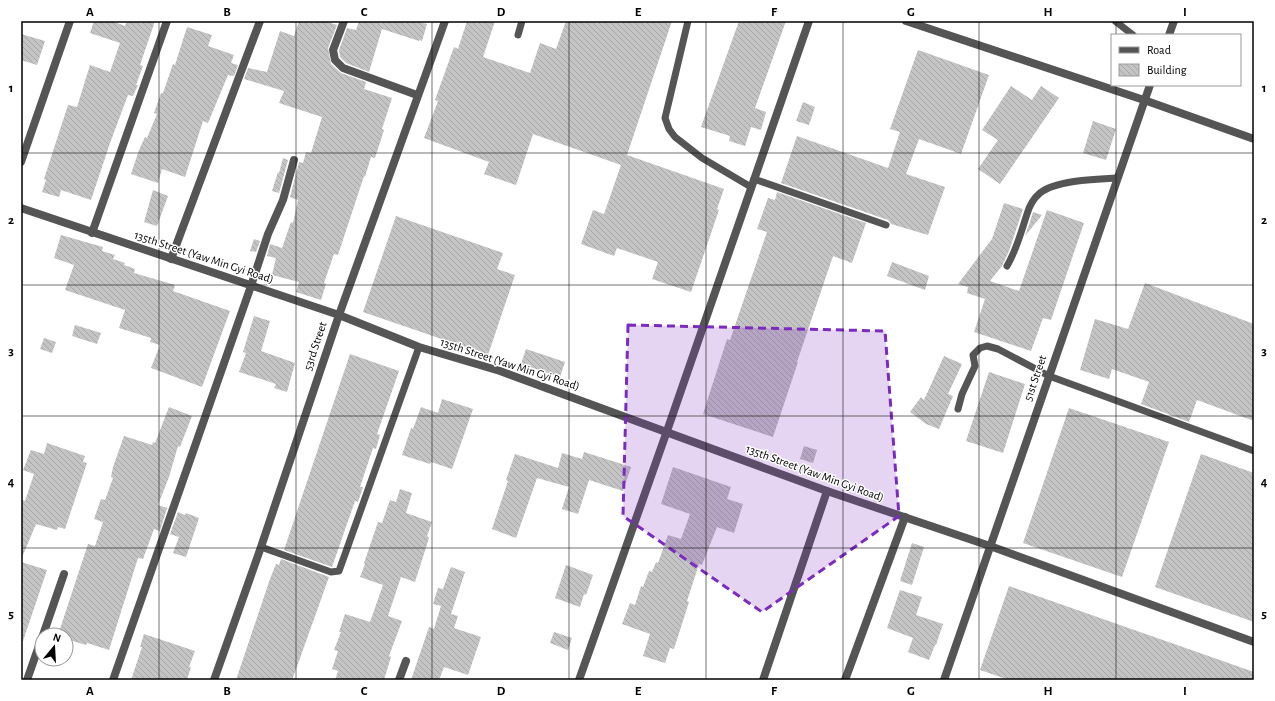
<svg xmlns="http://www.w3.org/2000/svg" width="1275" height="701" viewBox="0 0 1275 701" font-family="'Alegreya Sans',sans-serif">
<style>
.building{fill:url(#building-back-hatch)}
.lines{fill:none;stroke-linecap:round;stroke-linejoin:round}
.service{stroke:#555;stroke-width:7}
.minor{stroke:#555;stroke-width:8}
.tertiary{stroke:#555;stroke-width:8}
.marked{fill:#7b2cbf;fill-opacity:0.2;stroke:#7b2cbf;stroke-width:3;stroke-dasharray:8 5;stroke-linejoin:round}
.grid{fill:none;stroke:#000;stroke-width:1;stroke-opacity:0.55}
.labels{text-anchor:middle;stroke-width:3;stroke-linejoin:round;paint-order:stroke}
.street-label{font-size:12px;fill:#000;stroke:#fff}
.neatline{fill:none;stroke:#000;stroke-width:1.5}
.grid-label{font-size:13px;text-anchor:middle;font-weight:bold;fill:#000}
</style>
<defs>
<pattern id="building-back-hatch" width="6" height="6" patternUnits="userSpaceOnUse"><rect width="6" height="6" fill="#c4c4c4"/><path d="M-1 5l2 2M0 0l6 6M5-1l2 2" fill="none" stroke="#a7a7a7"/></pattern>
</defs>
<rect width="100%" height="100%" fill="#fff"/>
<g class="building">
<polygon points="94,21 112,21 125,26 127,21 155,21 140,65 143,66 136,85 138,85 133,96 128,95 110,143 91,200 61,190 59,197 42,192 46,180 44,179 68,105 77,107 90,65 110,72 120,43 90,33"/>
<polygon points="299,21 325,21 337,25 328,48 331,64 341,73 366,82 364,89 392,98 382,129 384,130 375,158 371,157 365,177 364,176 338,255 334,254 324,283 326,284 321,300 296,292 299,282 272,275 276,258 267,256 270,244 282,248 291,222 293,223 298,200 290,197 299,162 303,163 306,152 311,153 322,117 279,103 284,91 244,79 248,68 267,72 280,31 294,36"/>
<polygon points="359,21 416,21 427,24 422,41 419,40 419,41 382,29 369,72 346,63 340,57 339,50 347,28 356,30"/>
<polygon points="467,21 495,21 483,57 530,73 540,43 556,49 566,21 672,21 627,155 724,189 717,209 719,210 691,292 652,279 658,262 617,248 614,256 581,244 593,210 604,214 621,165 533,134 516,185 484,174 489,162 424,138 438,101 435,100 454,47 458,49"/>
<polygon points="739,21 786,21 755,108 766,112 761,130 751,127 745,146 729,141 730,136 701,127"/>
<polygon points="187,27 212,35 208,46 234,55 231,63 238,65 234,76 228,75 208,123 203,121 185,177 162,169 158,183 131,174 139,150 145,137 147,138 157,114 154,113 161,93 163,93 173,64 175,65"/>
<polygon points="21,34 45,41 37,65 21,60"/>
<polygon points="918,50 989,75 961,154 919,139 906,174 945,187 928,235 891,224 888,220 781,183 797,136 888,168 900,132 890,129"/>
<polygon points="1011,86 1032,100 1041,86 1059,98 1000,184 978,169 998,140 982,130"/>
<polygon points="803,102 815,107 809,125 796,121"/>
<polygon points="1093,121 1116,129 1106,160 1083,153"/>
<polygon points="283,158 288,160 279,193 272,191 278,172 279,173"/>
<polygon points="153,190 168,196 157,226 144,222"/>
<polygon points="777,192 866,223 852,263 833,256 797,362 798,362 773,437 703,414 727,339 730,340 767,232 757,229 768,198 775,200"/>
<polygon points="1004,203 1023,209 1009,251 1002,266 990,281 1019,291 1047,210 1084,223 1051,320 1043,318 1031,351 974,332 985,299 967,293 968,287 958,284 992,239"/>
<polygon points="1033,212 1042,215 1025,236 1030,222"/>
<polygon points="396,216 503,253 497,269 515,275 488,355 363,312"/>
<polygon points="61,235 103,247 102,251 115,255 113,259 125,263 124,265 135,269 134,273 175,285 173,291 230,311 202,387 151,368 160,345 150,342 151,338 119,328 125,310 65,290 74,265 54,258"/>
<polygon points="254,239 260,241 256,252 250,251"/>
<polygon points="892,262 929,276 925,290 887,276"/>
<polygon points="1145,283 1254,324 1254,421 1197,400 1189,422 1141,404 1149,382 1112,369 1109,379 1080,370 1095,319 1128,329"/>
<polygon points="254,316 270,321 261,351 295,363 287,392 274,388 276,384 239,372 246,353 243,352"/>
<polygon points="75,325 101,333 97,344 72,336"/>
<polygon points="44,338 56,342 52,353 40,349"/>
<polygon points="526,349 565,362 560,377 521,364"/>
<polygon points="350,354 399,371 377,434 380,435 376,449 373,448 360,487 363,487 358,502 355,501 332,567 284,550"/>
<polygon points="944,356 962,364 948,394 953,396 939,429 926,424 910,412 921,397 924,400"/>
<polygon points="989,372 1025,384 1003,453 966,441"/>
<polygon points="442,399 473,409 452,469 431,462 430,464 402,455 411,428 413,429 421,407 438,413"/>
<polygon points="169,407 192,416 180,447 178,446 169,477 158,505 167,508 160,531 154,529 143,559 138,558 109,650 87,643 86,645 66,639 66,635 58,635 88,544 95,546 103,522 94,519 101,499 105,500 113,478 111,477 113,467 124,436 152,445 153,442 155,443"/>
<polygon points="1069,408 1169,442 1122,577 1023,543"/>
<polygon points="47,443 85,456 83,462 87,463 65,529 58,527 57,530 36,524 21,560 21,499 25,501 34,474 23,470 31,450 44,454"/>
<polygon points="804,446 817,450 813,463 800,459"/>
<polygon points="584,452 631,467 623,491 589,480 578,514 562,509 569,487 537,478 516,538 492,529 508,481 506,480 515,454 558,468 562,453 582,459"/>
<polygon points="1201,454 1254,473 1254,622 1155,587"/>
<polygon points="673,467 731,487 727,499 743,504 734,533 717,527 702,565 699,564 687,601 689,602 674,649 670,648 665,663 643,656 650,634 622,624 630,603 635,605 641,586 643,587 649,571 652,572 656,562 658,563 668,535 681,539 690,514 661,504"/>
<polygon points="400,489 412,493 406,513 432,522 427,536 429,538 415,582 401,577 388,616 402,621 389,656 391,657 384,680 335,680 338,671 332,669 338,651 334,650 341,632 339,632 345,614 370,622 383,585 360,577 365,564 364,563 378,522 382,523 390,500 396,502"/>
<polygon points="178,512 185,515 186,513 199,518 186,557 173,553 179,537 170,534"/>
<polygon points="912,543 924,547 912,585 900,581"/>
<polygon points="281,559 329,577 299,661 292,680 236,680 270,579 276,564 279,565"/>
<polygon points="21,562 47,570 23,641 21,641"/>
<polygon points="566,565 593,575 586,595 584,594 580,607 555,598"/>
<polygon points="451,567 465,572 451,614 458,616 454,628 481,637 468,675 444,667 439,680 411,680 429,627 434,629 441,606 433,604 438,588 443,589"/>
<polygon points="1009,586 1254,672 1254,680 1009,680 980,670"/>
<polygon points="900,590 922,597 916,615 943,624 936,645 935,645 929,660 908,652 913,638 887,628"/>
<polygon points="554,632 572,638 568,650 550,643"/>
<polygon points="144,634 195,651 189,667 191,667 187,680 131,680 142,647 140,647"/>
</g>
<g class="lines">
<g class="service">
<polyline points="688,21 665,118 669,129 675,137 702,158 751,187"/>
<polyline points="1115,21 1133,35"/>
<polyline points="518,35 522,21"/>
<polyline points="754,179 886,225"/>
<path d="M 1007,266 C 1017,249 1021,232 1027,214 C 1029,207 1034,198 1040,193 C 1056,180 1097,179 1117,178"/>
<polyline points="958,409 962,394 975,366 973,355 980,348 987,346 998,349 1049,376 1254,451"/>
<polyline points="261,547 331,572 339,571 419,347"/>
</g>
<g class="minor">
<polyline points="344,21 333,50 335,60 343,68 417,95"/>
<polyline points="906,21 1144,100 1254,139"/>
<polyline points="21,162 70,21"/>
<polyline points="21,208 339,315 419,347 500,371 827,491 990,546 1254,642"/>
<polyline points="92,233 167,21"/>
<polyline points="171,259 260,21"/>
<polyline points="43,635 64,574"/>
<polyline points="27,680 42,637"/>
<polyline points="113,680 251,286 268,234 283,200 294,160"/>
<polyline points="214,680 261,547 339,315 445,21"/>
<polyline points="399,680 406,661"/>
<polyline points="579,680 667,431 809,21"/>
<polyline points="763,680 827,491"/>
<polyline points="845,680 905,517"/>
</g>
<g class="tertiary">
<polyline points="1169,35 1174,21"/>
<polyline points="944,680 1150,85"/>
</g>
</g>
<path class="marked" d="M 628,325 L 885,331 L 899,516 L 762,612 L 623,516 Z"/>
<path class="grid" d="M 159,21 L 159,680M 296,21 L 296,680M 432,21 L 432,680M 569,21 L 569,680M 706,21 L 706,680M 843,21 L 843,680M 979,21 L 979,680M 1116,21 L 1116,35M 1116,85 L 1116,680M 21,153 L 1254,153M 21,285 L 1254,285M 21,416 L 1254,416M 21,548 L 1254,548"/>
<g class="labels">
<g class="street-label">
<text transform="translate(204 257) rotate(18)" y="4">135th Street (Yaw Min Gyi Road)</text>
<text transform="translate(315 346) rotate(-72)" y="4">53rd Street</text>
<text transform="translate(510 364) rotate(18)" y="4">135th Street (Yaw Min Gyi Road)</text>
<text transform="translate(1035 378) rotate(-71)" y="4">51st Street</text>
<text transform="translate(815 473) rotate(20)" y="4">135th Street (Yaw Min Gyi Road)</text>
</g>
</g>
<rect width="1275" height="701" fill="none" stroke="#ffffff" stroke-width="44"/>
<rect x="1111" y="34" width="130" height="52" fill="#ffffff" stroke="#999999"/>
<rect x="1119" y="47" width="20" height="6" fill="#555555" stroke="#999999"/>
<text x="1147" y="54" font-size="12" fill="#000000">Road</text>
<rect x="1119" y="64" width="20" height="12" fill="url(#building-back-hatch)" stroke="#999999"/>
<text x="1147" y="74" font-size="12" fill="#000000">Building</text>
<g transform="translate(54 647) rotate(18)"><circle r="19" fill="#ffffff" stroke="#999999"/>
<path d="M0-3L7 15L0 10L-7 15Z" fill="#000000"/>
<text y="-6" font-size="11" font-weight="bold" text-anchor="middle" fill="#000000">N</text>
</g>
<rect x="22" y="22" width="1231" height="657" class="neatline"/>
<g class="grid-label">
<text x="90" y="16">A</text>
<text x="227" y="16">B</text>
<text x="364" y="16">C</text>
<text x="501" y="16">D</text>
<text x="638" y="16">E</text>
<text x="774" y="16">F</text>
<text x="911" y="16">G</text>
<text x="1048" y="16">H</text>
<text x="1185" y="16">I</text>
<text x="11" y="92">1</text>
<text x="1264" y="92">1</text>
<text x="11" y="224">2</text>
<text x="1264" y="224">2</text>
<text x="11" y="355">3</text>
<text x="1264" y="355">3</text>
<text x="11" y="486">4</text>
<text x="1264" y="486">4</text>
<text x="11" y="618">5</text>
<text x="1264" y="618">5</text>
<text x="90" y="695">A</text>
<text x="227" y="695">B</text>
<text x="364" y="695">C</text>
<text x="501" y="695">D</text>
<text x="638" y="695">E</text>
<text x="774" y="695">F</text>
<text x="911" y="695">G</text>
<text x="1048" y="695">H</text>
<text x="1185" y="695">I</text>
</g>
</svg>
